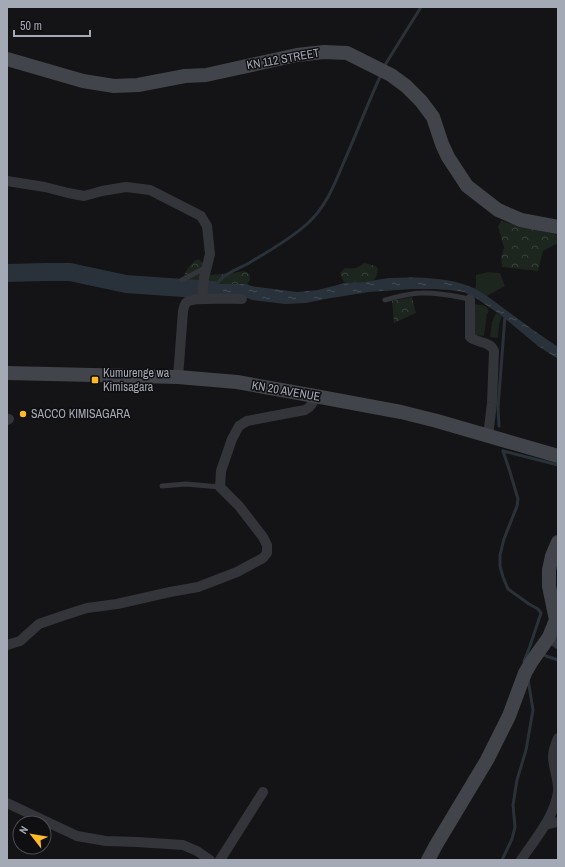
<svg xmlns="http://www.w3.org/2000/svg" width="565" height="867" viewBox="0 0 565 867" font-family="'Archivo Narrow',sans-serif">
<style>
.green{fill:#1d251f}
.forest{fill:url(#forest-crowns)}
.water{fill:url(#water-ripples)}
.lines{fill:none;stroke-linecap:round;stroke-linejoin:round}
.stream{stroke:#29323a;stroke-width:3}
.river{stroke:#29323a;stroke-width:18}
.lane{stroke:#34353b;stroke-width:5}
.street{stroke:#34353b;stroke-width:10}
.secondary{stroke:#42444b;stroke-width:14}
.poi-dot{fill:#fbba26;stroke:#0f0e10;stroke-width:1.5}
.labels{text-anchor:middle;stroke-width:3;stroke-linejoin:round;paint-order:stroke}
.street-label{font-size:12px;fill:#a4a9b6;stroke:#0f0e10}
.poi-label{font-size:12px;fill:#a4a9b6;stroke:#0f0e10;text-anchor:start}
</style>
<defs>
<pattern id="forest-crowns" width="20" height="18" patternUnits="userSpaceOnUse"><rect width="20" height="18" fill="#1d251f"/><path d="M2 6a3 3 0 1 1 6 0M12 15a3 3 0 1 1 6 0" fill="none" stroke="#3b423d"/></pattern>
<pattern id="water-ripples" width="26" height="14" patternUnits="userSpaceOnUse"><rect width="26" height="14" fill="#29323a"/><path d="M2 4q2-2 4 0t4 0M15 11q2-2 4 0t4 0" fill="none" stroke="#454d54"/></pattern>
</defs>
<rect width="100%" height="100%" fill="#141315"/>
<g class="green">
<polygon points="488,272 500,273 505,286 487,296 475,289 476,284 476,275"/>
<polygon points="475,304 486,306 489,311 487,314 484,336 475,335"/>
<polygon points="496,313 502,316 499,325 498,338 490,337 492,322"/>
</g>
<g class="forest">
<polygon points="501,221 558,235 558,243 543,251 538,271 502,267 501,257 504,248 498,226"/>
<path d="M 198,259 L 203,263 L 203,276 L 201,283 C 194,285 189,286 183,282 C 183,273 190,263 198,259 Z"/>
<path d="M 364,263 L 376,266 L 378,269 L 377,275 L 374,280 L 363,282 L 345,283 L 342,279 L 340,273 L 345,268 C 354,269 357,269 364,263 Z"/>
<polygon points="243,271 247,272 250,275 250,280 247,284 209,284 208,283 209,275 233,273"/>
<polygon points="412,297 416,313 394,323 392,301"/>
</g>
<path class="water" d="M 389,278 C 414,277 445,277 469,286 C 484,292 497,304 510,313 C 526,325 542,336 558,347 L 558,359 L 538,346 L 502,316 L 476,298 L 464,292 L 449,290 L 434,289 L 412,289 L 369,292 L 325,299 L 306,303 L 285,304 L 252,300 L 245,297 L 212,294 L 212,290 L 217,284 L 247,284 L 251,286 L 297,292 L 318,290 L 345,283 L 363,282 Z"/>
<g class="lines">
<g class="stream">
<polyline points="385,65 421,7"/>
<path d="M 212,290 C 215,286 218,282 222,278 C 230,271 240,268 249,263 C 269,251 289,240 307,224 C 325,208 334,186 343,164 C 356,135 367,105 380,77"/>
<polyline points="499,426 498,408 505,316"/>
<polyline points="503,451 510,472 518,499 517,506 504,539 500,555 500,566 503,577 508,589 529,604 538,609 541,613 530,646 524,661 525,664"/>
<polyline points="503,451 558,465"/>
<polyline points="541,653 546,656 558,660"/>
<polyline points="502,860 512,839 515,827 513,805 517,780 526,750 533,710 528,679"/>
</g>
<polyline class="river" points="7,273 45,272 70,272 126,284 212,290"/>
<g class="lane">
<polyline points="182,280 207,267"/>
<path d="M 385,300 C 397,297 410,293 422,293 C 438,292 454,296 470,299"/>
<polyline points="162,486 186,484 220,487"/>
</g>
<g class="street">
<polyline points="7,181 45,187 68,193 84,196 102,191 126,187 150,190 201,216 207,226 210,254 204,278 202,299"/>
<path d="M 470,299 L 470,337 C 476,343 491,341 494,351 L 492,403 L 488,436"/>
<path d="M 178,377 L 183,311 C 184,308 184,304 187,302 C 193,297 233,299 242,299"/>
<polyline points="7,420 9,419"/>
<polyline points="549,637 558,644"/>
<path d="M 7,645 L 20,641 L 39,624 L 62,616 L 87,608 L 117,604 L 170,592 L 198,587 L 237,572 L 263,558 L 267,553 L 267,545 L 263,537 L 239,506 L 220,487 L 221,471 L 232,439 L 239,426 L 247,421 L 305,410 C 311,407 313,403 315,396"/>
<polyline points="7,803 77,836 106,841 137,842 183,845 197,851 210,860"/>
<polyline points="545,825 558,822"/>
<polyline points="220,860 263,792"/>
<path d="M 521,860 C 535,839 554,818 558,792 C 559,780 553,768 553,756 C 553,750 556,743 558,738"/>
</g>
<g class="secondary">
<polyline points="7,59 83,81 114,86 138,85 185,76 206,75 297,55 324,52 347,53 391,75 406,86 421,101 433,117 442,144 448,157 467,186 498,210 521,220 558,227"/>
<polyline points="7,373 178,377 237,382 315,396 401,412 437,421 558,456"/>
<polyline points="428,860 436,845 487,760 509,716 525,673 532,661 549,637 556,620 549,586 549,570 552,556 558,542"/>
</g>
</g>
<g class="poi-dot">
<rect x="91" y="376" width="8" height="8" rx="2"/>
<circle cx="23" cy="414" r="4"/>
</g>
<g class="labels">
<g class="street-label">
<text transform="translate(283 59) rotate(-10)" y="4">KN 112 STREET</text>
<text transform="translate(286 391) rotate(10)" y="4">KN 20 AVENUE</text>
</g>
<g class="poi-label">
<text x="103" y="377">Kumurenge wa<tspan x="103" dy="14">Kimisagara</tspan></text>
<text x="31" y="418">SACCO KIMISAGARA</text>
</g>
</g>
<rect width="565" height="867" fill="none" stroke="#a4a9b6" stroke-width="16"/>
<g transform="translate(32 835) rotate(301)"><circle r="19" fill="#0f0e10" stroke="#4b4c52"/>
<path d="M0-3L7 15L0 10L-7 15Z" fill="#fbba26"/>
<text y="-6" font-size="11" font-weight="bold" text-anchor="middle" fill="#a4a9b6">N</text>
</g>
<path d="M14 30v6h76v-6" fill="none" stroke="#a4a9b6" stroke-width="2"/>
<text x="20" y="30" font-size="12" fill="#a4a9b6" stroke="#0f0e10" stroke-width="3" paint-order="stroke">50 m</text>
</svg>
